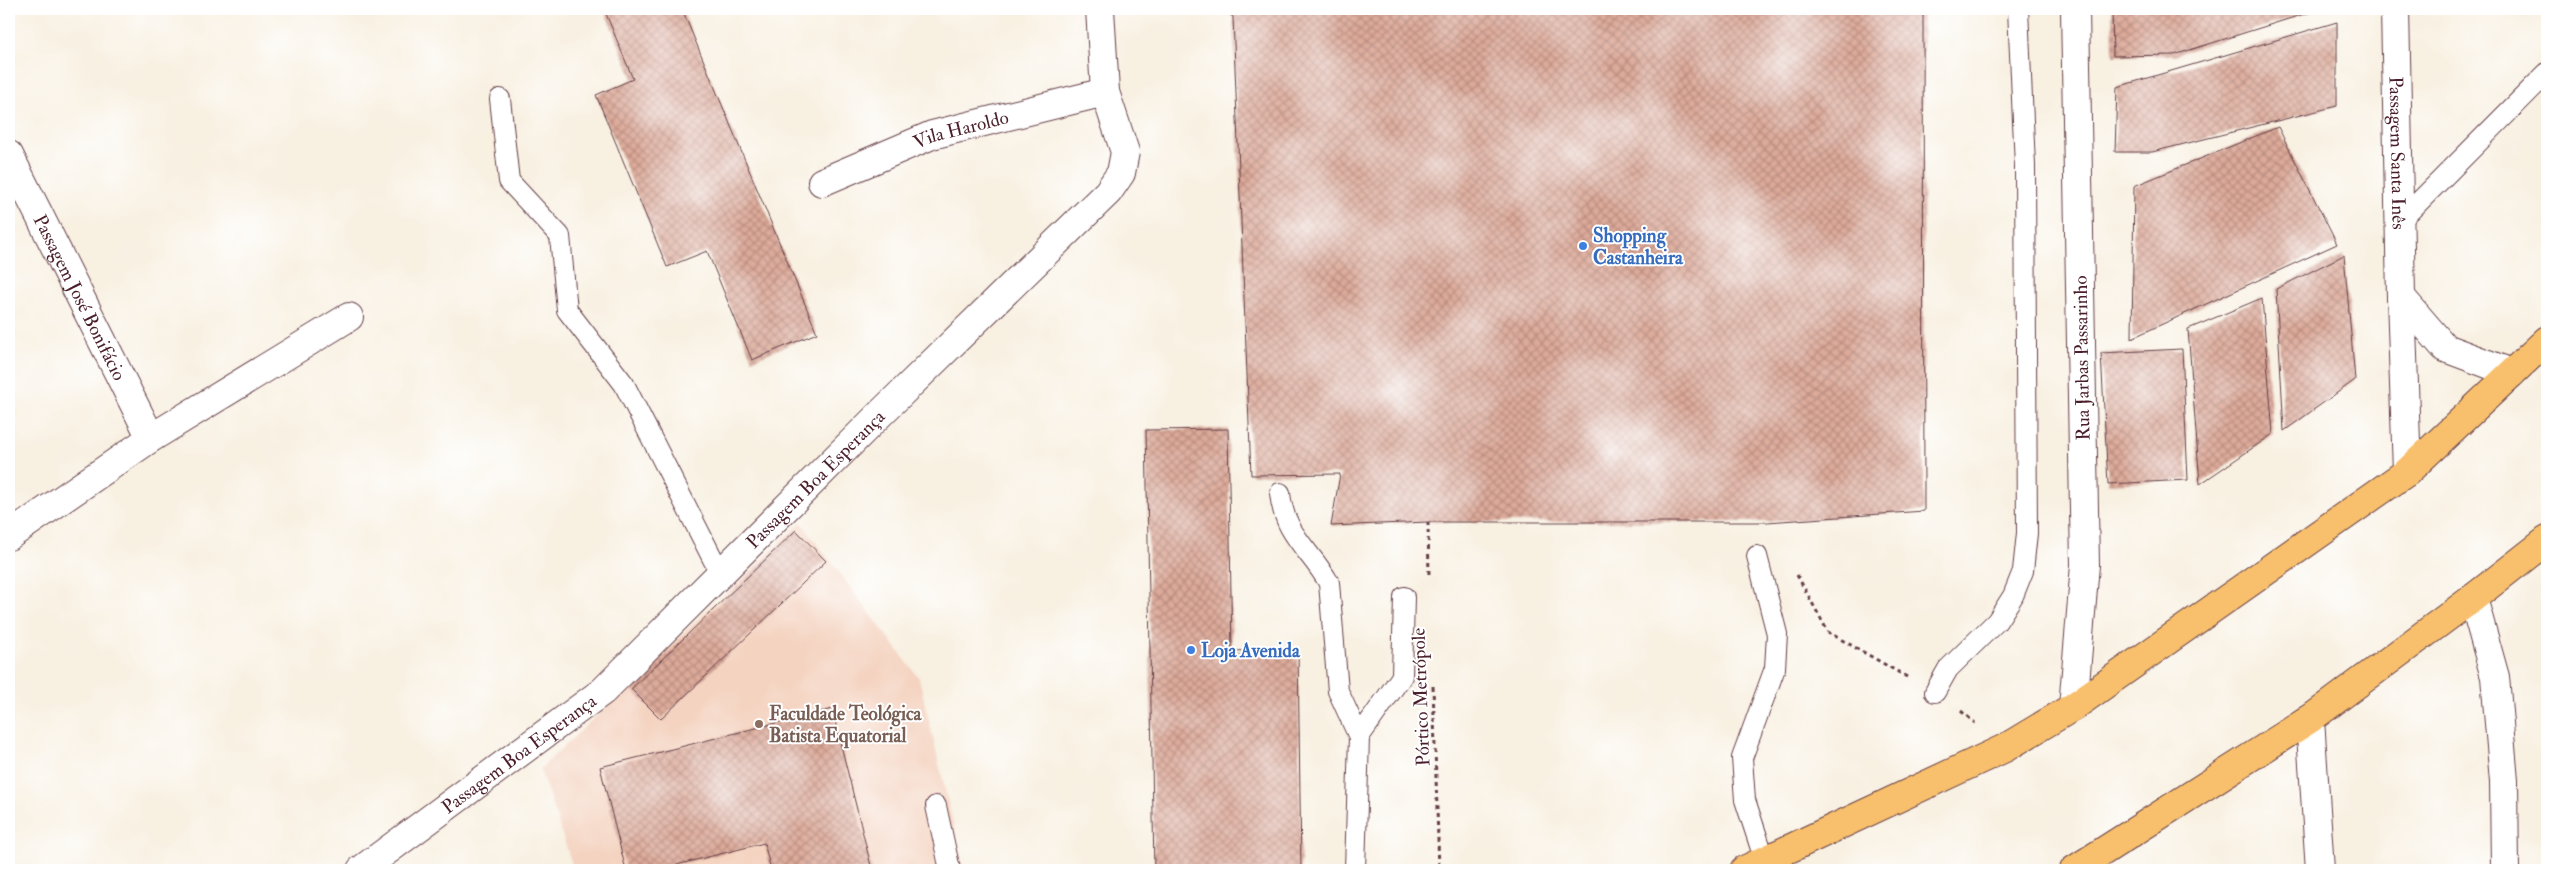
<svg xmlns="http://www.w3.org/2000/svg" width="2556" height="879" viewBox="0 0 2556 879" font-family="'IM FELL Double Pica',serif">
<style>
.built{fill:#f4d3c0}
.building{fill:url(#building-cross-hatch)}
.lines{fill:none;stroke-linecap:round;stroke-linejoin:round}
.lane-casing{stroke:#643e46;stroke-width:22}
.street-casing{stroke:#643e46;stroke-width:30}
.highway-casing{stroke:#643e46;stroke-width:30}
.path{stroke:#643e46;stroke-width:3;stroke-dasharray:4 4;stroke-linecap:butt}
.lane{stroke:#fff;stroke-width:20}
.street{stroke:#fff;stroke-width:28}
.highway{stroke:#f8bf6c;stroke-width:28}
.shop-dot{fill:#3f7fe0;stroke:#fff;stroke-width:2}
.education-dot{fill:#8d6e63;stroke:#fff;stroke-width:2}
.labels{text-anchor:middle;stroke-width:4;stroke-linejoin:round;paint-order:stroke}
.street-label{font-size:19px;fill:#4a1f2b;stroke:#fff}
.shop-label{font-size:19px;font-weight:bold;fill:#366cbe;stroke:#fff;text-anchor:start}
.education-label{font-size:19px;font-weight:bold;fill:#785e54;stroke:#fff;text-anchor:start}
</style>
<defs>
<pattern id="building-cross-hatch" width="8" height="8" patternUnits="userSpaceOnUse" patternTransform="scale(1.25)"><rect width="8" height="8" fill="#ddaa9a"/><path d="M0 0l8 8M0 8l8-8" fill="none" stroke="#b58a7e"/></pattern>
</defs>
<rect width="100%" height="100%" fill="#fff"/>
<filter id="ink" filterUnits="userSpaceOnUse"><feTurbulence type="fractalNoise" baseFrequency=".02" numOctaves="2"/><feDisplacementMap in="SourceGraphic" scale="10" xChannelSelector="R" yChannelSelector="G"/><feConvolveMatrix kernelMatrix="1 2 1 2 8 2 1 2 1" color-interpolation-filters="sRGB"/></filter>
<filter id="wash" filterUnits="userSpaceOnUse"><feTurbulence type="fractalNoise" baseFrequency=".0096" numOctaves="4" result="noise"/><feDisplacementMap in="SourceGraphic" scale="20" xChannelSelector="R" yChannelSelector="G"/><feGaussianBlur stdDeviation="1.12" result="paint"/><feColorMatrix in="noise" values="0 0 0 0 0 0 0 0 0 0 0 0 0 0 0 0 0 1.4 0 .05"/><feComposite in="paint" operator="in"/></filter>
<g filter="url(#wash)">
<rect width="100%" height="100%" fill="#f8f0e1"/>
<polygon class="built" points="801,522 919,678 964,870 574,870 540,769"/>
<g id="blocks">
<g class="building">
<polygon points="604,9 682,9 817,333 752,360 707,251 667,267 596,95 633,79"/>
<polygon points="1223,9 1923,9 1924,511 1767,522 1428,522 1331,526 1340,474 1251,475 1233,17"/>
<polygon points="2112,9 2320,9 2174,55 2113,56"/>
<polygon points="2337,22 2337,106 2152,152 2115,152 2117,87"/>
<polygon points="2278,127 2337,244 2132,338 2134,186"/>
<polygon points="2344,255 2355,380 2284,431 2276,289"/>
<polygon points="2262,298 2273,434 2200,484 2188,329"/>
<polygon points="2182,349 2188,480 2108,484 2101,353"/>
<polygon points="1228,429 1232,651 1298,649 1301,870 1154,870 1146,430"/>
<polygon points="796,530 826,561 661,719 631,689"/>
<polygon points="832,709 872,870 771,870 764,843 656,870 626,870 600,767"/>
</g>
</g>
</g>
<g filter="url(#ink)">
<use href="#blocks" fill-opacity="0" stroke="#643e46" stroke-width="1"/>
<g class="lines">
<g class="lane-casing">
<g id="lane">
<polyline points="500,99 509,181 560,236 567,310 624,384 720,573"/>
<polyline points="2401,220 2547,73"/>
<path d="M 1280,493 C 1284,535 1310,549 1329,583 L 1338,691 L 1359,737 L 1355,870"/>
<polyline points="1757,556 1777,634 1775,668 1742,758 1745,800 1765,861"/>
<polyline points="1935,692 1948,669 1997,621 2013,596 2023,571 2027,533 2025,166 2018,9"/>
<polyline points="1359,737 1402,676 1404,597"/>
<polyline points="936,806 950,870"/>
</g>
</g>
<g class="street-casing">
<g id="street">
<path id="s1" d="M 2395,9 L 2401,297 L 2407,472"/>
<path id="s2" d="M 9,155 L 151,438"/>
<path id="s3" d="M 822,182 L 932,135 L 1105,92"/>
<polyline points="2401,297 2445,348 2512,373"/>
<polyline points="9,536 151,438 349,317"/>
<polyline points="2473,598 2495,677 2504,781 2505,870"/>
<polyline points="2073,707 2085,565 2075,9"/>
<polyline points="2310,719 2320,870"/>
<path id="s4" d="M 361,870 L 603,691 L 881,413 L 1108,192 L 1121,173 L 1125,152 L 1105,92 L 1100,9"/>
</g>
</g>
<g class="highway-casing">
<g id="highway">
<polyline points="1744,870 2005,748 2073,707 2407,472 2547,340"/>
<polyline points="2074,870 2310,719 2473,598 2547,540"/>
</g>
</g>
<g class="path">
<polyline points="1428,522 1429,577"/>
<polyline points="1797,575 1828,632 1907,677"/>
<polyline points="1433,686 1439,870"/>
<polyline points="1961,711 1975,723"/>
</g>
<use href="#lane" class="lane"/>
<use href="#street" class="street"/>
<use href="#highway" class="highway"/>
</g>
</g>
<g class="shop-dot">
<circle cx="1583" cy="246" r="5"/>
<circle cx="1191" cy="650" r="5"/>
</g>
<circle class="education-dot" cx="759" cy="724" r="5"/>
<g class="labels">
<g class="street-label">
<text dy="7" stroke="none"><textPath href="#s3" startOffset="149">Vila Haroldo</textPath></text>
<text dy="7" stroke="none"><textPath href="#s1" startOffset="144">Passagem Santa Inês</textPath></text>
<text dy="7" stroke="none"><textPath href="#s2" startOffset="159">Passagem José Bonifácio</textPath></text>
<text transform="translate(2081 358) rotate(-91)" y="7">Rua Jarbas Passarinho</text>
<text dy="7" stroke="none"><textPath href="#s4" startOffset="601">Passagem Boa Esperança</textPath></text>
<text transform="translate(1420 697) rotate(-92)" y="7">Pórtico Metrópole</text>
<text dy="7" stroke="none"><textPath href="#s4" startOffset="196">Passagem Boa Esperança</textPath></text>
</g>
<g class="shop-label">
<text x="1593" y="242">Shopping<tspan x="1593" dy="22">Castanheira</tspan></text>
<text x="1201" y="657">Loja Avenida</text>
</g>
<g class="education-label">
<text x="769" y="720">Faculdade Teológica<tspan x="769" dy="22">Batista Equatorial</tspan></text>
</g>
</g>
<rect width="2556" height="879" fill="none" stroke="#fff" stroke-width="30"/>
</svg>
